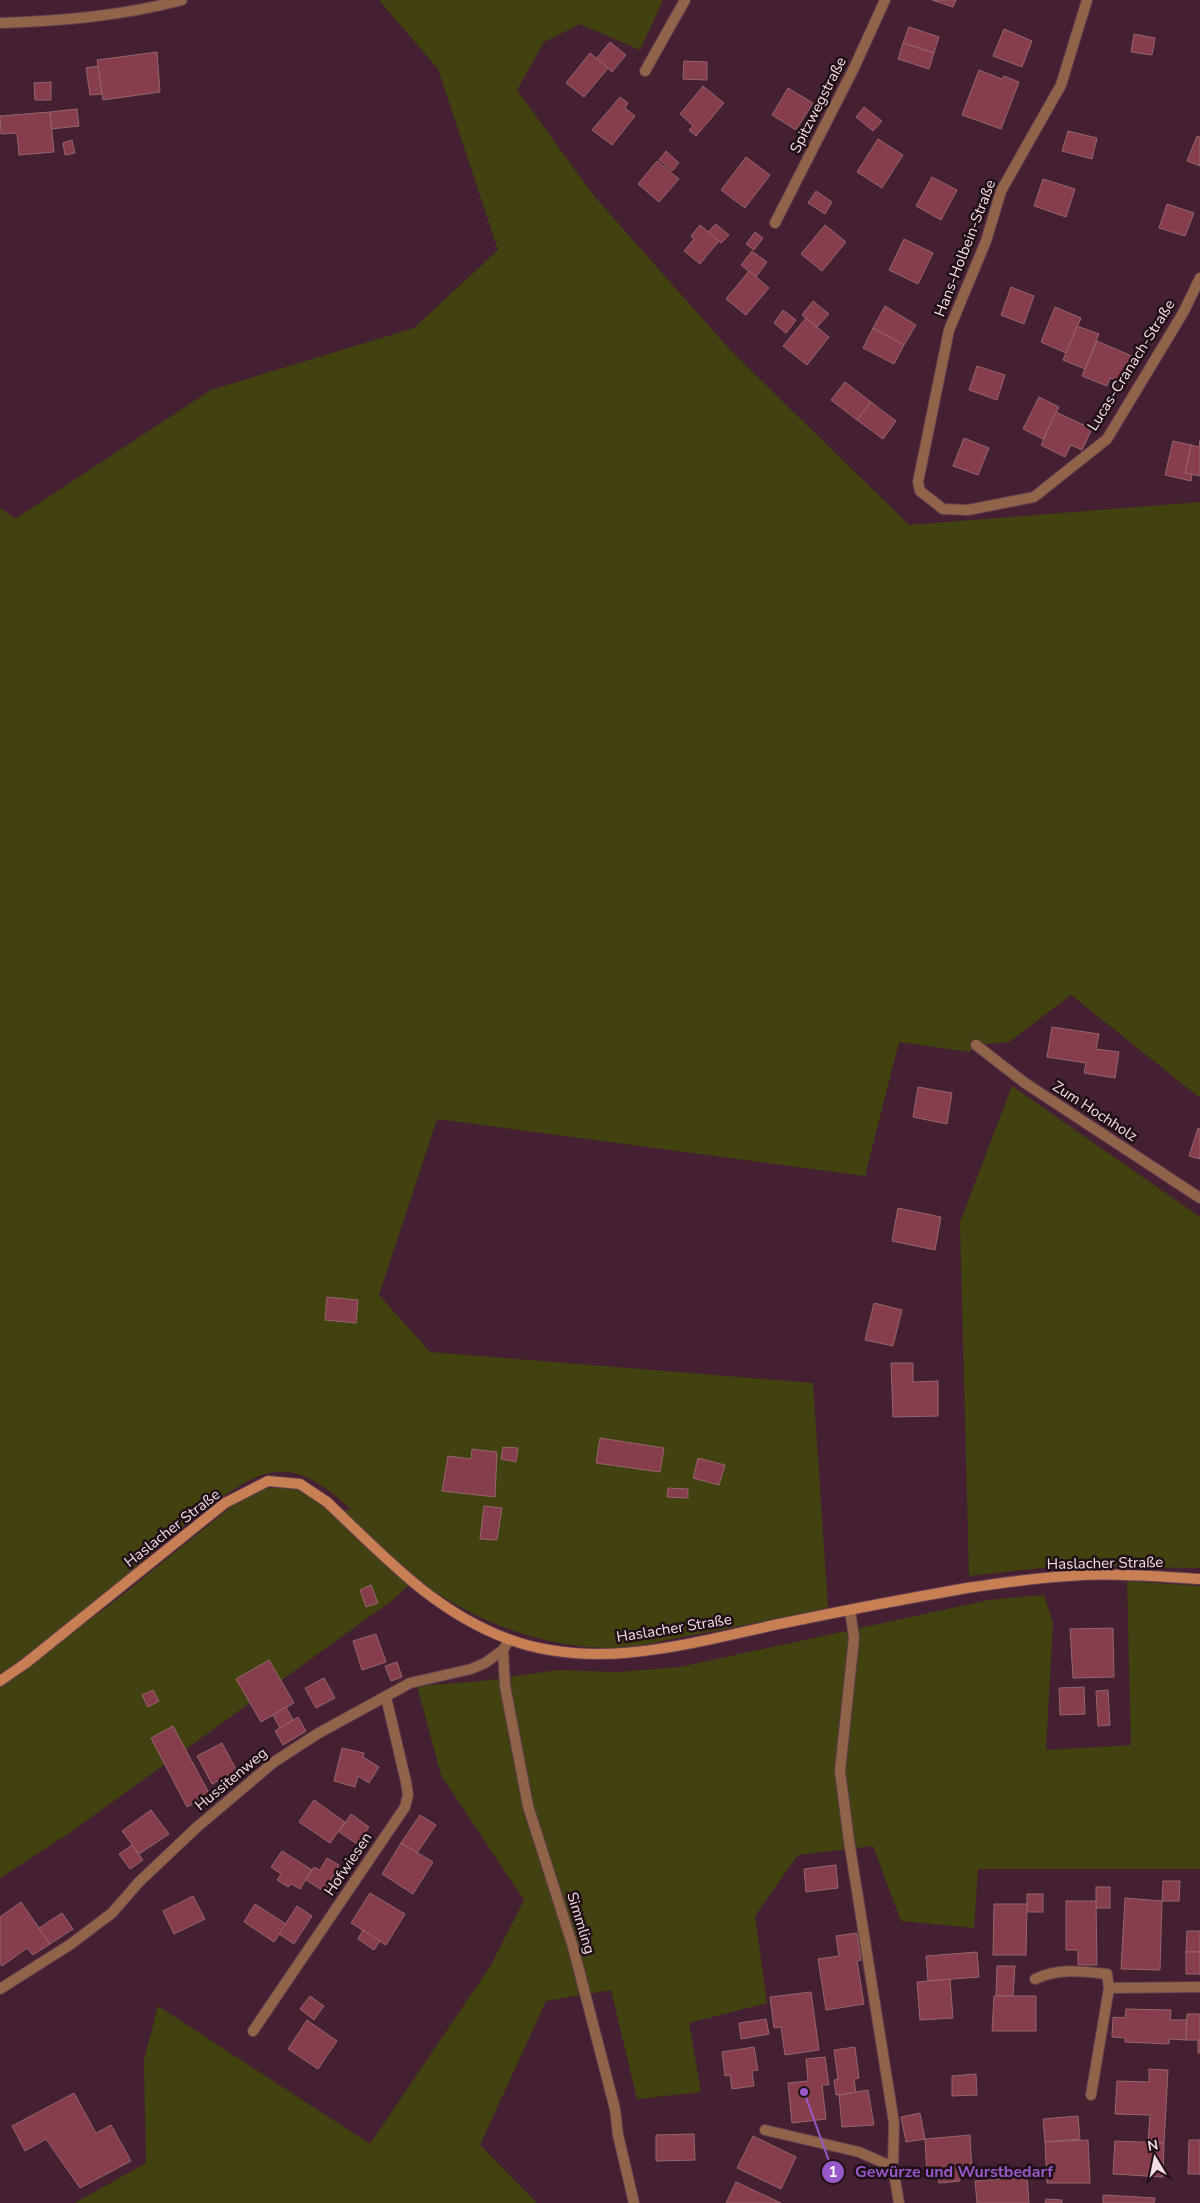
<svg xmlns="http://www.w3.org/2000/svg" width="1200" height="2203" viewBox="0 0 1200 2203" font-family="'Nunito Sans',sans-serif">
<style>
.green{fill:#41420f}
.building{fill:#873e4c;stroke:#94656c}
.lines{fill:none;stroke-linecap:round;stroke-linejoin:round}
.street-casing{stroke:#603e4f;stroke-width:12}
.secondary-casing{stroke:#603e4f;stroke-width:12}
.street{stroke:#916348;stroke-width:10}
.secondary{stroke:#c97f54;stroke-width:10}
.labels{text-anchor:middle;stroke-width:5;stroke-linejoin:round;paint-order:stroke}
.street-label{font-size:15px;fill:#f4dce6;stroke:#201018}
.leader{fill:none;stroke:#9958c9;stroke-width:2}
.callout-dot{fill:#9958c9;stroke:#201018;stroke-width:2}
.mark-label{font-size:15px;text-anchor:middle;font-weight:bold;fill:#fff}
.callout-label{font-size:16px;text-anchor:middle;font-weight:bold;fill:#9958c9;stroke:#201018;stroke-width:5;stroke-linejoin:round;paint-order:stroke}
</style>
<rect width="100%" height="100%" fill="#442032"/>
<g class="green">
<path d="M 379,0 L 663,0 L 640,50 L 580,24 L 544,42 L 517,90 L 594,196 L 731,351 L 909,525 L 1200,502 L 1200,1098 L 1071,995 L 1009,1042 L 976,1045 L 970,1052 L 899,1042 L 865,1176 L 437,1119 L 379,1295 L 430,1352 L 813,1383 L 828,1608 C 780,1618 732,1628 683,1637 C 659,1641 634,1649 609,1648 C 543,1647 483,1624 429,1588 C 400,1568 374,1541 348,1518 L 412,1582 L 394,1599 L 68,1834 L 0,1878 L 0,1686 L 115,1601 L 238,1501 L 268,1488 L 299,1487 L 340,1511 L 351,1509 C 329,1490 306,1469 275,1472 C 233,1475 140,1565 105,1594 C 71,1622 36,1651 0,1676 L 0,508 L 15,519 L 211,390 L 414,328 L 498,250 L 438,69 Z"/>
<polygon points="1012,1086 1200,1217 1200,1568 1060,1566 969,1576 960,1222"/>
<polygon points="1127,1581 1200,1586 1200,1869 978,1869 974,1928 901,1921 873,1846 798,1855 755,1916 767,2003 689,2023 701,2092 637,2099 611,1990 546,2001 480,2145 537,2203 75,2203 146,2163 144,2060 158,2006 370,2144 491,1965 524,1900 441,1775 417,1686 482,1681 557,1670 618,1672 680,1667 989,1600 1044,1595 1053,1623 1046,1750 1131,1745"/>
</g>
<g class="building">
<polygon points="932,0 956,0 953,7"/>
<polygon points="909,27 939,37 934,53 903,43"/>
<polygon points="1004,29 1032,41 1022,67 993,56"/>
<polygon points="1134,34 1155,38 1152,55 1131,52"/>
<polygon points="610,42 626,55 612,72 596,59"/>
<polygon points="903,43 934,53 929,69 898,59"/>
<polygon points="157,52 160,92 103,100 97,60"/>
<polygon points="590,53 608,68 584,97 566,83"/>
<polygon points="684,61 707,62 707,80 683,79"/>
<polygon points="98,66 102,94 90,95 86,68"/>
<polygon points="979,70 1002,79 1004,76 1019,82 1001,129 962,115"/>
<polygon points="51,82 51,100 35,100 34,83"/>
<polygon points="703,86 724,103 696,136 689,130 693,126 680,114"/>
<polygon points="788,88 813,103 796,130 772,115"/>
<polygon points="620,97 628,103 625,108 635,116 612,145 592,130"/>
<polygon points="864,107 882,121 873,131 856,117"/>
<polygon points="77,109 79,126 51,129 50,112"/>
<polygon points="50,112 54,152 19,155 17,133 1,134 0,116"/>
<polygon points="1068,131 1097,138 1092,159 1062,151"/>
<polygon points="1197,136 1200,137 1200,166 1187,161"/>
<polygon points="878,139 903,155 882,188 857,172"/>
<polygon points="72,140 75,153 65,155 63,143"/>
<polygon points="666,151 679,163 672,171 659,160"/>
<polygon points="746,157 770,175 745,208 721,190"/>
<polygon points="657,161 679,179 659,202 638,184"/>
<polygon points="932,177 957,190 941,220 916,206"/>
<polygon points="1043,179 1075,189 1066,217 1034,206"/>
<polygon points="816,191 832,202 825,214 808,203"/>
<polygon points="1167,204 1194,213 1185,236 1159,228"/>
<polygon points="716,224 729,235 721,243 708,232"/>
<polygon points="700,225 719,241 700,264 684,251 694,239 691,236"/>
<polygon points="825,225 846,242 822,271 801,254"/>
<polygon points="755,232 763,238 754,250 746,244"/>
<polygon points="904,239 933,253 918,284 889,270"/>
<polygon points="752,251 767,262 756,277 741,265"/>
<polygon points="749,271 769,288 746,315 726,299"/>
<polygon points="1011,287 1034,296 1024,324 1001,315"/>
<polygon points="813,301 829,314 817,327 802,315"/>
<polygon points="885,306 916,325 904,345 873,328"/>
<polygon points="1055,307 1081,318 1066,353 1041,342"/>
<polygon points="783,310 796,320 786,333 774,323"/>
<polygon points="806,318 829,337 807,365 783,346"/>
<polygon points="1077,326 1099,334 1085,369 1063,360"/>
<polygon points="873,328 904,345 894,364 863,348"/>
<polygon points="1097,341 1134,357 1123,383 1110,378 1107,386 1082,376"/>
<polygon points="977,366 1005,375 997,400 969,390"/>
<polygon points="845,382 871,402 857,420 831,400"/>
<polygon points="1039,397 1059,407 1043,439 1023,429"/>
<polygon points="871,402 896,421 883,439 857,420"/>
<polygon points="1056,412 1092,429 1082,450 1071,445 1065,457 1041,445"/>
<polygon points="964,438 989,448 978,475 953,466"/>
<polygon points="1200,440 1200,476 1185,473 1191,445 1199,447"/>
<polygon points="1173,441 1191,445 1185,473 1192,474 1191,481 1165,475"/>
<polygon points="1052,1027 1099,1034 1096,1049 1119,1052 1115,1078 1084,1073 1086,1063 1047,1057"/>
<polygon points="918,1087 952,1093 947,1124 913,1117"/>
<polygon points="1198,1128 1200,1129 1200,1159 1189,1156"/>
<polygon points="898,1208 941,1217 935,1250 892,1241"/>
<polygon points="327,1297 358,1300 356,1323 325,1320"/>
<polygon points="874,1303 902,1310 893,1346 865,1340"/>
<polygon points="891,1363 913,1363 913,1382 938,1381 938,1416 893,1417"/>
<polygon points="600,1438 664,1448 660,1472 596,1463"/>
<polygon points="503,1447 518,1448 516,1462 501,1459"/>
<polygon points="472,1449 497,1452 495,1497 442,1491 448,1456 471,1459"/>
<polygon points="698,1458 725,1465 719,1485 693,1478"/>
<polygon points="668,1488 688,1489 688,1498 667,1497"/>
<polygon points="484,1506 502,1508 497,1540 480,1539"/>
<polygon points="371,1585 378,1603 366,1607 360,1590"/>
<polygon points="1113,1628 1114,1677 1073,1678 1070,1629"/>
<polygon points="376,1634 386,1662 362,1670 353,1641"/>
<polygon points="269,1660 294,1703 261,1722 236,1679"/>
<polygon points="397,1662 402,1677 391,1681 385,1666"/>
<polygon points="324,1678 335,1698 316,1708 305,1688"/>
<polygon points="1084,1687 1085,1714 1060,1715 1059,1688"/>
<polygon points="153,1690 159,1701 148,1707 142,1695"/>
<polygon points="1108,1690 1110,1725 1098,1726 1096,1691"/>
<polygon points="286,1707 293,1720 280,1728 273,1715"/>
<polygon points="298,1717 306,1731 283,1745 275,1731"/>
<polygon points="173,1726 210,1795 187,1807 151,1738"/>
<polygon points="222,1743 237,1771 212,1784 197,1756"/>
<polygon points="342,1748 364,1753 363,1757 379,1767 369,1783 358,1776 355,1787 334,1781"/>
<polygon points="314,1800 345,1822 330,1843 299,1822"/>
<polygon points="151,1810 169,1834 139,1854 122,1831"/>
<polygon points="351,1814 369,1827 357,1844 339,1832"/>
<polygon points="420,1815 436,1825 417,1853 401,1843"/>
<polygon points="401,1843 433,1862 413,1894 382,1874"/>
<polygon points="132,1845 143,1860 130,1869 119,1854"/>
<polygon points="282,1851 312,1870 300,1889 291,1884 288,1887 277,1880 281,1874 271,1867"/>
<polygon points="327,1858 339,1865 325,1892 306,1880 314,1867 320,1870"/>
<polygon points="836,1865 838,1888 806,1892 804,1869"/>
<polygon points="1163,1881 1180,1881 1179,1901 1162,1901"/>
<rect x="1096" y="1887" width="14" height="21"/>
<polygon points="370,1893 405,1914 386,1945 351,1923"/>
<rect x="1027" y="1894" width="16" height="18"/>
<polygon points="193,1896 205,1919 174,1934 163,1911"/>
<polygon points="1125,1898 1162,1901 1160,1970 1121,1969"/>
<polygon points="1066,1901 1096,1901 1097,1965 1078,1965 1078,1950 1066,1950"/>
<polygon points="21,1902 50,1944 33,1955 27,1948 2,1966 0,1963 0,1917"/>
<polygon points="255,1904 286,1924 274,1942 244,1922"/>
<polygon points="994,1904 1027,1904 1026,1955 993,1955"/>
<polygon points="297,1906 312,1916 294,1944 279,1934"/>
<polygon points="62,1913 73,1929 50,1944 39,1928"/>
<polygon points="363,1930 380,1941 374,1950 358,1939"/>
<polygon points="1187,1931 1200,1931 1200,1952 1186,1952"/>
<polygon points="857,1933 861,1960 857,1961 864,2004 826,2010 818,1959 839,1956 836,1936"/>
<polygon points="977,1952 979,1977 928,1981 926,1956"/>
<rect x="1186" y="1952" width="14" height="22"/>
<polygon points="997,1966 1015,1966 1013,1996 996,1996"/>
<polygon points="950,1979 953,2018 920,2020 917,1982"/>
<polygon points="811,1992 819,2050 785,2055 781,2027 774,2028 770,1997"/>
<polygon points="310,1996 324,2006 314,2020 300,2009"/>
<polygon points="994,1996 1036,1996 1036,2031 992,2031"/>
<polygon points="1126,2009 1171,2010 1170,2020 1187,2020 1186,2040 1169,2039 1169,2044 1125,2042 1125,2038 1112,2037 1113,2017 1125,2018"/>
<polygon points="1187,2014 1200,2014 1200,2053 1198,2053 1198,2040 1186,2040"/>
<polygon points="766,2019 769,2034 741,2039 739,2023"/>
<polygon points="307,2020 337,2041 318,2069 288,2049"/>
<polygon points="754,2047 758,2070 752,2071 754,2086 732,2089 730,2075 725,2076 722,2052"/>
<polygon points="855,2047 859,2078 854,2079 856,2093 836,2095 834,2080 838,2079 834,2050"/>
<polygon points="825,2057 829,2085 822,2085 826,2119 792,2123 788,2083 808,2081 806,2059"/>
<polygon points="1149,2069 1168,2070 1164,2143 1148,2142 1150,2115 1115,2114 1117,2081 1149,2082"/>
<polygon points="976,2074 977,2095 952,2096 952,2076"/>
<polygon points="868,2090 874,2125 842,2127 839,2095"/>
<polygon points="74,2093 96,2133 111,2125 131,2161 80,2188 46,2139 25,2151 12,2126"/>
<polygon points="920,2113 925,2139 906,2142 901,2117"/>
<polygon points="1078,2116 1080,2139 1045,2142 1043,2119"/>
<polygon points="694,2134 695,2160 656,2161 656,2135"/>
<polygon points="970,2135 972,2172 960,2173 960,2181 939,2183 938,2175 927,2176 925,2139"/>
<polygon points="753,2136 796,2157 781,2189 737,2168"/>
<polygon points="1088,2140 1090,2183 1047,2183 1045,2142"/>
<polygon points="1189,2140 1200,2140 1200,2174 1188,2174"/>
<polygon points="1115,2141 1164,2143 1163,2177 1113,2174"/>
<polygon points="1027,2177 1029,2203 977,2203 975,2181"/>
<polygon points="736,2182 781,2203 726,2203"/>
<polygon points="1103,2195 1155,2198 1154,2203 1103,2203"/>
<polygon points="1046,2199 1062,2200 1062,2203 1045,2203"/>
</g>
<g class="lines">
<g class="street-casing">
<g id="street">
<polyline points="1087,0 1061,85 1001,191 986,241 949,330 918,482 920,491 943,509 968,510 1034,497 1107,439 1183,313 1200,278"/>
<path d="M 0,23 C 61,21 122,16 182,0"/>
<polyline points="645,71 685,0"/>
<polyline points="775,223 854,68 885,0"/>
<polyline points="976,1045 1025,1083 1200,1198"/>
<polyline points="850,1610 854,1638 840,1771 849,1841 894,2123 893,2167 899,2203"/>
<polyline points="503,1650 505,1686 528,1806 573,1947 615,2109 618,2135 634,2203"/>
<path d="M 1035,1979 C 1059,1968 1081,1971 1107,1974 L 1109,1988"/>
<polyline points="0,1989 71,1944 112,1913 139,1882 196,1828 274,1762 317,1734 410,1683 471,1669 485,1663 503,1650 509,1640"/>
<polyline points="253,2031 405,1807 408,1795 406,1782 386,1697"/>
<polyline points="1091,2095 1109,1988 1200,1987"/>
<polyline points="765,2130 859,2152 893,2167"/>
</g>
</g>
<g class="secondary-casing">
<path id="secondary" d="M 0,1681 L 26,1663 L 225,1503 L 268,1481 L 300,1484 L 327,1502 C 384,1556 433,1611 508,1639 C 597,1672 691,1643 779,1624 C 842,1611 904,1599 967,1588 C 1006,1582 1044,1577 1083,1575 C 1122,1573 1161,1577 1200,1579"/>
</g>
<use href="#street" class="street"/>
<use href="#secondary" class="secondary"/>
</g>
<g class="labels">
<g class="street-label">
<text transform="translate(818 105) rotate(-63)" y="5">Spitzwegstraße</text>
<text transform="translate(965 248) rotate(-69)" y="5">Hans-Holbein-Straße</text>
<text transform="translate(1131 365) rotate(-58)" y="5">Lucas-Cranach-Straße</text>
<text transform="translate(1095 1111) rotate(33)" y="5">Zum Hochholz</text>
<text transform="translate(172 1528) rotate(-38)" y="5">Haslacher Straße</text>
<text transform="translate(1105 1563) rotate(-1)" y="5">Haslacher Straße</text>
<text transform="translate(674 1628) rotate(-9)" y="5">Haslacher Straße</text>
<text transform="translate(231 1779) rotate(-40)" y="5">Hussitenweg</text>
<text transform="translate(348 1864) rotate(-56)" y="5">Hofwiesen</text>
<text transform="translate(581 1923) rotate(73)" y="5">Simmling</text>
</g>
</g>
<path class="leader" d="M804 2092L833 2172"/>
<g class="callout-dot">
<circle cx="804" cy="2092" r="5"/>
<circle cx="833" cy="2172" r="12"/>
</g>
<g class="mark-label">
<text x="833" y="2177">1</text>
</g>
<g class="callout-label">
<text x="954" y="2177">Gewürze und Wurstbedarf</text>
</g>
<g transform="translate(1155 2158) rotate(350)" stroke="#201018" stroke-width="4" paint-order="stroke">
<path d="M0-4L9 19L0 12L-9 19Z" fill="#f4dce6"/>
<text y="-8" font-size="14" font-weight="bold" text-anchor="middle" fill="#f4dce6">N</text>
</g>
</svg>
